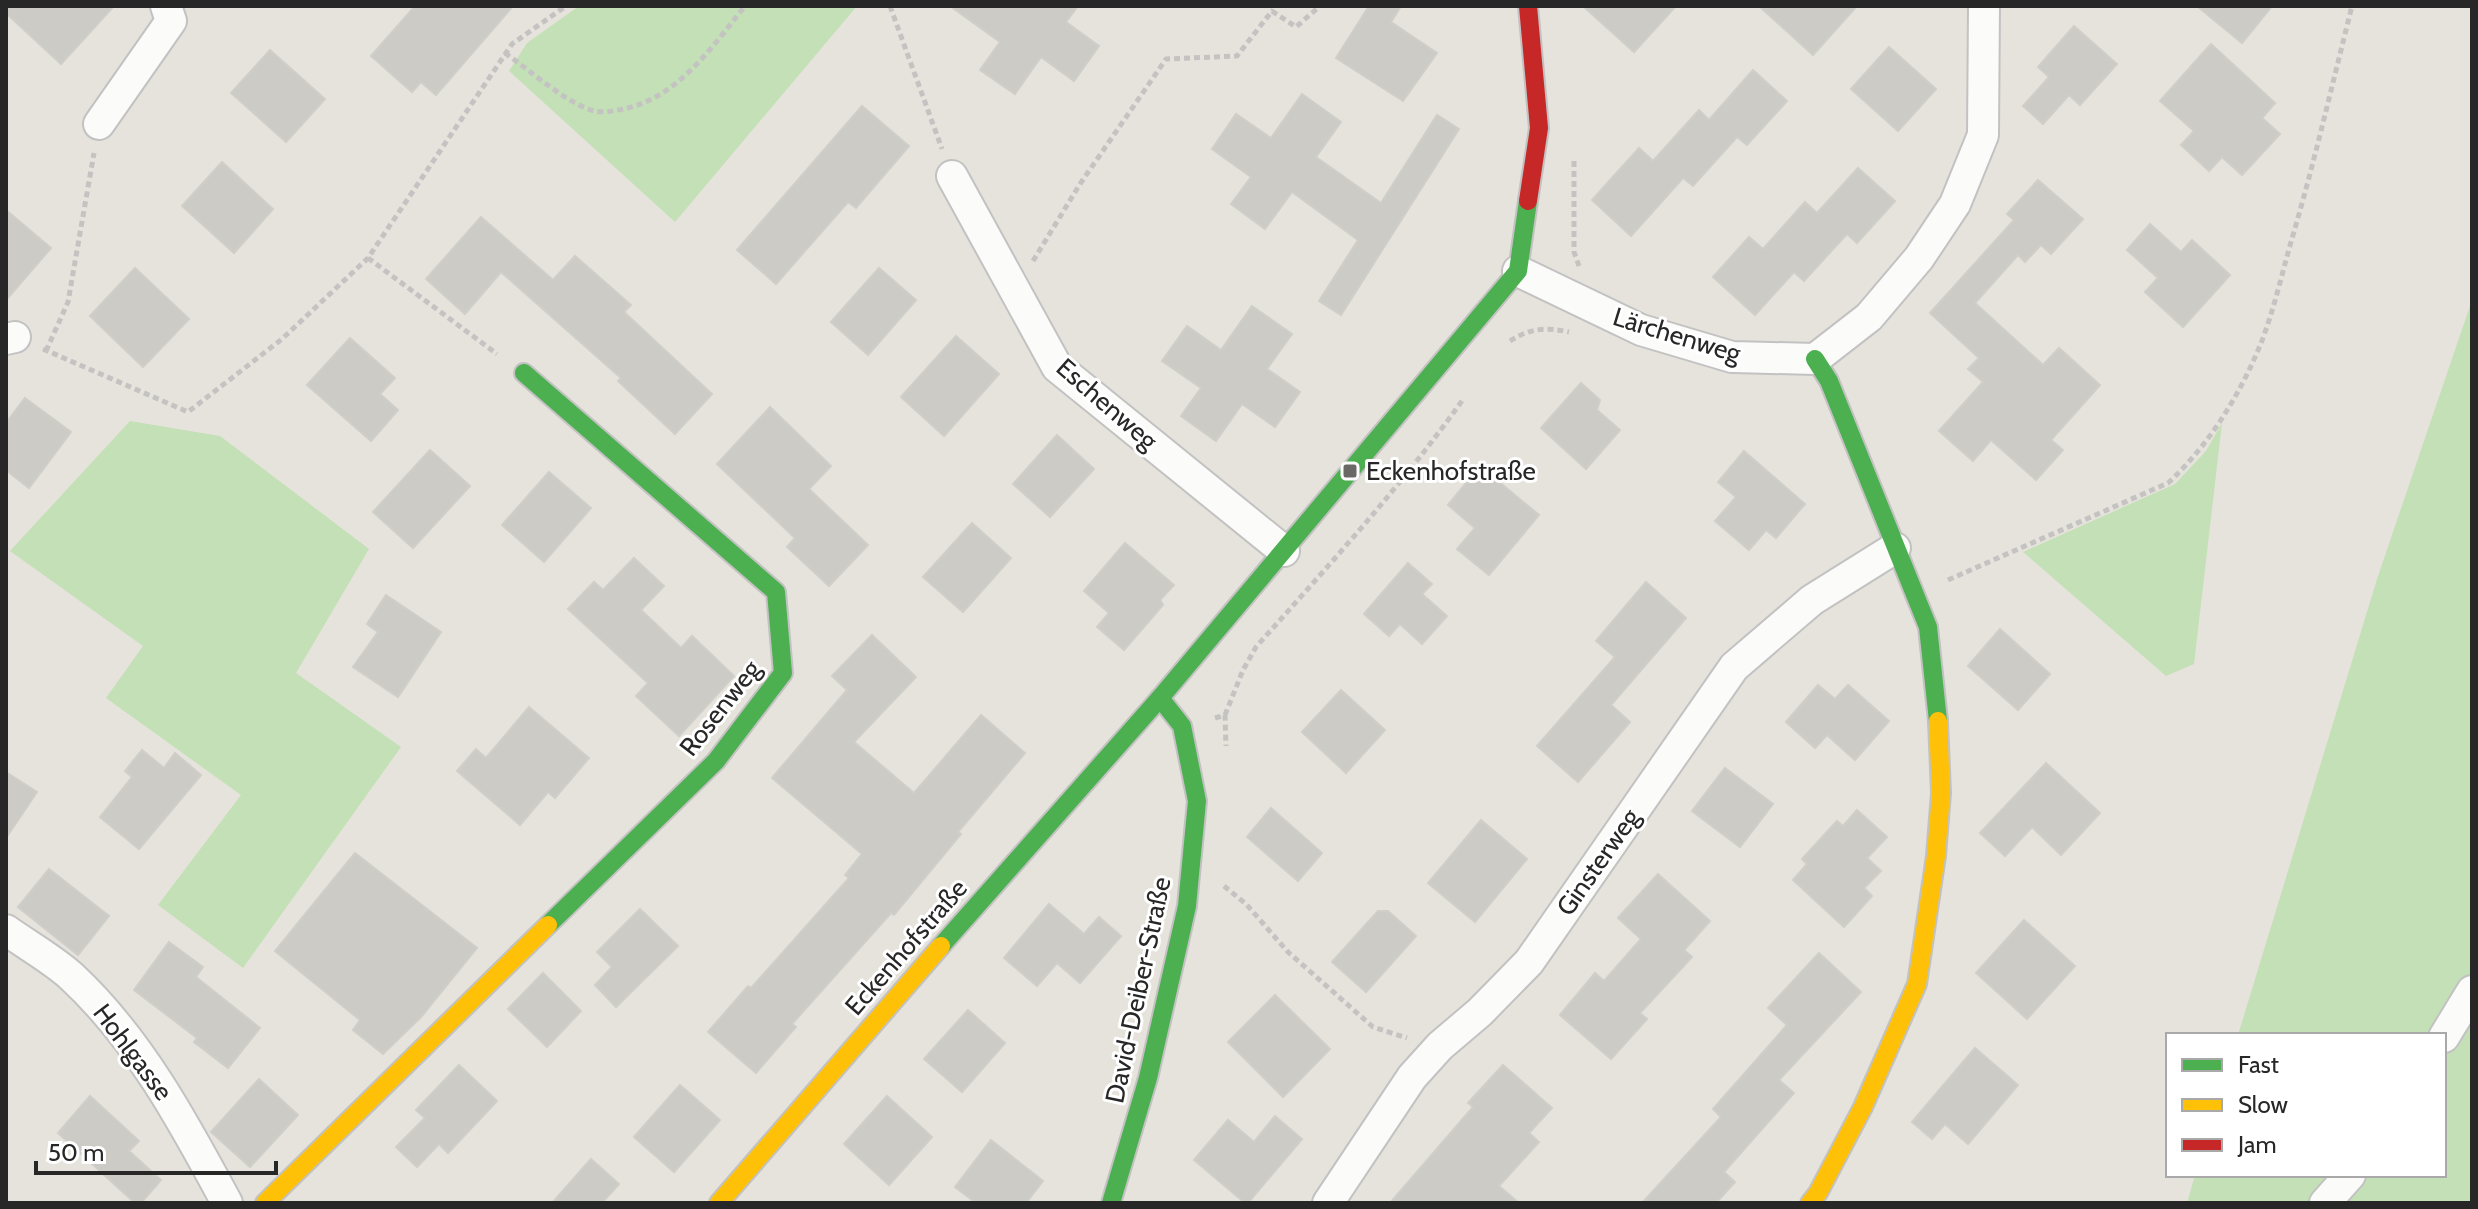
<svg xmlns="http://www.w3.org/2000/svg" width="2478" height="1209" viewBox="0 0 2478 1209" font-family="Cabin,sans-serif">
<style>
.green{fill:#c3e0b6}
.building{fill:#cccbc6;stroke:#d0cec9;stroke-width:2}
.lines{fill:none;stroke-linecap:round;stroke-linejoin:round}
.street-casing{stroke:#c3c2c2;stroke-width:34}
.fast-casing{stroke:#c3c2c2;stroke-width:22}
.slow-casing{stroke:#c3c2c2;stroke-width:22}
.jam-casing{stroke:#c3c2c2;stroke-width:22}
.path{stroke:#c4c3c2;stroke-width:5;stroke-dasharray:6 4;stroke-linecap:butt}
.street{stroke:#fbfbfa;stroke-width:30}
.fast{stroke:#4caf50;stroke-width:18}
.slow{stroke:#ffc107;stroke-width:18}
.jam{stroke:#c62828;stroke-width:18}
.poi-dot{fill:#6a6966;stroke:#fff;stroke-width:3}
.labels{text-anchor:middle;stroke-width:6;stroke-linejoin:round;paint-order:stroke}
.street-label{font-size:26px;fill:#272727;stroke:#fff}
.poi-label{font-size:26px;fill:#272727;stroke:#fff;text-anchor:start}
</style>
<rect width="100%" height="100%" fill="#e6e3dc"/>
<g class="green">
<polygon points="579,6 857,6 675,222 509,71 527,43"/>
<polygon points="2472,300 2472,1203 2187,1203 2195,1175 2444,1175 2444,1035 2238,1035 2377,579"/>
<polygon points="130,421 220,436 369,549 296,673 401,747 243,968 158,905 241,795 106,698 143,646 10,551"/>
<polygon points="2222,423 2194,664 2166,676 2023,552 2175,484 2206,451"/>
</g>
<g class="building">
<polygon points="6,6 114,6 61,64 6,13"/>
<polygon points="415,6 513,6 436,95 421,82 412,92 371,56"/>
<polygon points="950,6 1078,6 1066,22 1099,46 1074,81 1041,57 1015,94 980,70 1000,42"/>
<polygon points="1369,6 1401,6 1391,22 1437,53 1403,101 1336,58"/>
<polygon points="1583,6 1676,6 1634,52"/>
<polygon points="1759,6 1857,6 1813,55"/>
<polygon points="2197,6 2272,6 2242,43"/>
<polygon points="2074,26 2117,64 2080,105 2069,95 2043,124 2023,106 2049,77 2038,67"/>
<polygon points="2211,44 2275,103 2262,118 2280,134 2242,175 2222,157 2209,171 2181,145 2194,131 2160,101"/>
<polygon points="1889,47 1936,89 1898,131 1851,89"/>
<polygon points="270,50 325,99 286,142 231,93"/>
<polygon points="1753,70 1787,101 1747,145 1737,137 1693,186 1683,178 1631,236 1592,200 1639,148 1653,161 1699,110 1709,120"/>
<polygon points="1302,94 1341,122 1316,157 1381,203 1437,115 1459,129 1341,315 1319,301 1358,240 1292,192 1265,229 1231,204 1251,177 1212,149 1236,114 1271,138"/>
<polygon points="862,106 909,146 856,208 848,202 776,284 737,250"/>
<polygon points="222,162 273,209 234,253 182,206"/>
<polygon points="1858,168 1895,201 1857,243 1847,234 1804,281 1794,272 1755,315 1713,277 1749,237 1763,249 1805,202 1817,213"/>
<polygon points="2038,180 2083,219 2051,254 2041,245 2025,262 2018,255 1975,303 2043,365 2059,348 2100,385 2051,440 2063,450 2036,480 1991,440 1973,461 1939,431 1983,382 1968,369 1979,358 1930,313 2014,220 2007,214"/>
<polygon points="6,210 51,248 6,300"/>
<polygon points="481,217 553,280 575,256 631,305 624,312 712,394 675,434 618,381 621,378 501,272 465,314 426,279"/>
<polygon points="2150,224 2181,252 2192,240 2230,275 2183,327 2145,292 2158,278 2127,250"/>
<polygon points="135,268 189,319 143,367 90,316"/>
<polygon points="879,268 916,300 868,355 831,322"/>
<polygon points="1252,306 1292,334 1267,369 1300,392 1275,427 1242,404 1216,441 1181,416 1201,388 1162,361 1187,326 1221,350"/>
<polygon points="956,336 999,374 944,436 901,397"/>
<polygon points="350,338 395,378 380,394 398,410 371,441 307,385"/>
<polygon points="1581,383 1600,400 1597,410 1620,430 1586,469 1541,428"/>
<polygon points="25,398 71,432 29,488 6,470 6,423"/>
<polygon points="770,407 831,466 809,489 868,545 829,586 787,547 795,538 717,464"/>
<polygon points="1057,435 1094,469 1050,517 1013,484"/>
<polygon points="430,450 470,486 413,548 373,512"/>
<polygon points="1744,451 1805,504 1776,538 1766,530 1749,550 1715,521 1736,497 1718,482"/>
<polygon points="1480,466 1539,515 1489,575 1457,549 1475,528 1448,505"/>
<polygon points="549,472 591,508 544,562 502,525"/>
<polygon points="972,523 1011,558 963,612 923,577"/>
<polygon points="1125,543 1174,585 1160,600 1163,605 1124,650 1097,627 1109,613 1084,591"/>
<polygon points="634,558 664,586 641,610 681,648 692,636 734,676 679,736 636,696 648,683 568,609 594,582 603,590"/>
<polygon points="1408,563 1432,584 1422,594 1447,616 1422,644 1400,624 1389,636 1364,614"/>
<polygon points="1646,582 1686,618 1611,705 1630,722 1578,782 1537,746 1615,657 1596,641"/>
<polygon points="386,595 441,632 398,697 353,667 378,632 367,624"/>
<polygon points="2000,629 2050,674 2018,710 1968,666"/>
<polygon points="872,635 916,677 854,742 914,793 981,715 1025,753 958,832 961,834 894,915 891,913 792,1024 796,1027 756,1073 708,1032 748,986 751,988 849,878 845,875 862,854 772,778 847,690 832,676"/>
<polygon points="1818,685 1835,699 1848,685 1889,721 1855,760 1827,735 1815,748 1786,722"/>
<polygon points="1341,690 1385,730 1346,773 1302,732"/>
<polygon points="529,707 589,758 555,798 548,792 520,825 457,771 476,749 486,758"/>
<polygon points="142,750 164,768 175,753 201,775 139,849 100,817 132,777 125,771"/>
<polygon points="2046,763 2100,813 2061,855 2032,827 2005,856 1980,833"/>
<polygon points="1725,768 1773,804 1740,847 1692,811"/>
<polygon points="6,772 37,792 6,838"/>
<polygon points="1271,808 1322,853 1298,881 1247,837"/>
<polygon points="1857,810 1887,837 1867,858 1881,871 1864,888 1872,896 1844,927 1793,880 1807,864 1802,859 1837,821 1843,826"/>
<polygon points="1481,820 1527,859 1475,922 1428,883"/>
<polygon points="355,853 477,948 421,1017 383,1054 353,1030 360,1020 275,951"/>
<polygon points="49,869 109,916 78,955 18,907"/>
<polygon points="1658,874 1710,921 1684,950 1692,957 1640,1013 1647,1019 1611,1059 1560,1015 1595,973 1604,981 1641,939 1618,918"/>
<polygon points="1049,904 1084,934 1099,917 1121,936 1080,983 1057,963 1037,986 1004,958"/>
<polygon points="640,909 678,946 616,1007 595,985 612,967 597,952"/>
<polygon points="1378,911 1388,911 1416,936 1366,992 1332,962"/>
<polygon points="2024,920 2075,966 2027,1019 1976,973"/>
<polygon points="169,942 203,967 196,977 260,1028 228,1068 194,1042 197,1038 134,990"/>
<polygon points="1819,953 1861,992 1779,1080 1794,1093 1724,1172 1735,1182 1716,1203 1642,1203 1721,1117 1713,1109 1787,1025 1768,1008"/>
<polygon points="543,973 581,1011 547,1047 508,1009"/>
<polygon points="1275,995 1330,1049 1283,1097 1228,1042"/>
<polygon points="968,1010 1005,1043 962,1092 924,1059"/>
<polygon points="1975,1048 2018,1085 1968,1144 1945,1124 1932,1139 1912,1122"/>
<polygon points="459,1065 497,1101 448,1153 439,1144 417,1167 396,1147 425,1118 416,1110"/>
<polygon points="1503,1065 1552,1108 1529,1133 1539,1142 1499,1186 1519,1203 1390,1203 1473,1107 1468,1103"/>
<polygon points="259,1079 298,1115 250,1167 211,1132"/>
<polygon points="680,1085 720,1120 674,1172 634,1137"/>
<polygon points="90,1096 139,1141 129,1151 161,1180 141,1203 135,1203 58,1133"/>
<polygon points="887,1096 932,1137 889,1185 844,1144"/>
<polygon points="1275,1116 1302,1139 1248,1203 1245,1203 1194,1160 1228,1120 1254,1142"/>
<polygon points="991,1140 1043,1181 1026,1203 976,1203 955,1187"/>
<polygon points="591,1159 619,1184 602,1203 552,1203"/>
</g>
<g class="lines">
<g class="street-casing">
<g id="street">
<polyline points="99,124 171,21 166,6"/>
<polyline points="952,176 1057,367 1284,551"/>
<polyline points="1518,271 1641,330 1732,357 1815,359 1869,317 1919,258 1955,204 1983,135 1984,6"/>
<polyline points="6,339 15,337"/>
<path d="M 6,930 C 27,945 52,959 71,976 C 139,1039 184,1123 227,1203"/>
<polyline points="2444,1037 2472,991"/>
<polyline points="1328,1203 1412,1077 1440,1046 1480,1012 1529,962 1734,667 1812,600 1895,548"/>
<polyline points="2325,1203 2350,1175"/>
</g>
</g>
<g class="fast-casing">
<g id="fast">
<polyline points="1815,359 1829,381 1928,627 1938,721"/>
<polyline points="524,373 776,592 783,673 716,761 548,925"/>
<polyline points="941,946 1160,698 1518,271 1528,201"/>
<polyline points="1111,1203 1148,1078 1187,906 1197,801 1182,726 1160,698"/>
</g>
</g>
<g class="slow-casing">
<g id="slow">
<polyline points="265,1203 548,925"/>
<polyline points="719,1203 941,946"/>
<polyline points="1810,1203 1818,1193 1863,1107 1917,984 1936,856 1941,793 1938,721"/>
</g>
</g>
<g class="jam-casing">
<polyline id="jam" points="1528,6 1539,128 1528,201"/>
</g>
<g class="path">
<polyline points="890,6 942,149"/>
<path d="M 505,53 C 529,70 562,99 588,109 C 598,113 608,112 618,110 C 676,101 711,48 745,6"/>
<polyline points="1574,161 1574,252 1579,266"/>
<polyline points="368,258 497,354"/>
<polyline points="1033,261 1080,184 1166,59 1237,56 1272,11 1296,27 1320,6"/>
<path d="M 1510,341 C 1530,328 1546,327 1569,332"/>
<polyline points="43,349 188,412 282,339 368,258 512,44 566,6"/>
<polyline points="46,351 68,302 94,153"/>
<path d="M 1948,580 L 2168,483 C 2208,446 2238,398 2259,348 C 2273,314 2281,277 2291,242 C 2314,164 2332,85 2352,6"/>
<path d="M 1225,715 L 1243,670 L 1256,647 C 1328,566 1401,487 1464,398"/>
<polyline points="1215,718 1225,715 1226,746"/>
<polyline points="1224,886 1246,904 1288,952 1373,1027 1407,1038"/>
</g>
<use href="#street" class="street"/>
<use href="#fast" class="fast"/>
<use href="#slow" class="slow"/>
<use href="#jam" class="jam"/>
</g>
<rect class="poi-dot" x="1342" y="463" width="16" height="16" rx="4"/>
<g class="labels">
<g class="street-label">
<text transform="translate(1677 335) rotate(17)" y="9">Lärchenweg</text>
<text transform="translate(1107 404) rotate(41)" y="9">Eschenweg</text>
<text transform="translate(720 708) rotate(-52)" y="9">Rosenweg</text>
<text transform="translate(1598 862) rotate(-55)" y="9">Ginsterweg</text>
<text transform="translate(906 947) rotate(-49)" y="9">Eckenhofstraße</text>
<text transform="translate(1138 990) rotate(-78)" y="9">David-Deiber-Straße</text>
<text transform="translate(133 1052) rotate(53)" y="9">Hohlgasse</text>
</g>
<g class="poi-label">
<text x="1366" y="480">Eckenhofstraße</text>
</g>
</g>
<rect width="2478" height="1209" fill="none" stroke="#272727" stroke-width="16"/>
<rect x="2166" y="1033" width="280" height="144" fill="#ffffff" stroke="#a9a9a9" stroke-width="2"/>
<rect x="2182" y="1059" width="40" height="12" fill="#4caf50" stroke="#a9a9a9" stroke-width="2"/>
<text x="2238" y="1073" font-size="24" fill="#272727">Fast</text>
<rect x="2182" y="1099" width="40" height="12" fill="#ffc107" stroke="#a9a9a9" stroke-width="2"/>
<text x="2238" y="1113" font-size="24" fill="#272727">Slow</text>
<rect x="2182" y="1139" width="40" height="12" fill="#c62828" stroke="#a9a9a9" stroke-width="2"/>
<text x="2238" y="1153" font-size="24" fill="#272727">Jam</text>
<path d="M36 1161v12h240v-12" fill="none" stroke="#272727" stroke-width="4"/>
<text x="48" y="1161" font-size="24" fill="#272727" stroke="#ffffff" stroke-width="6" paint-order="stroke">50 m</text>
</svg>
